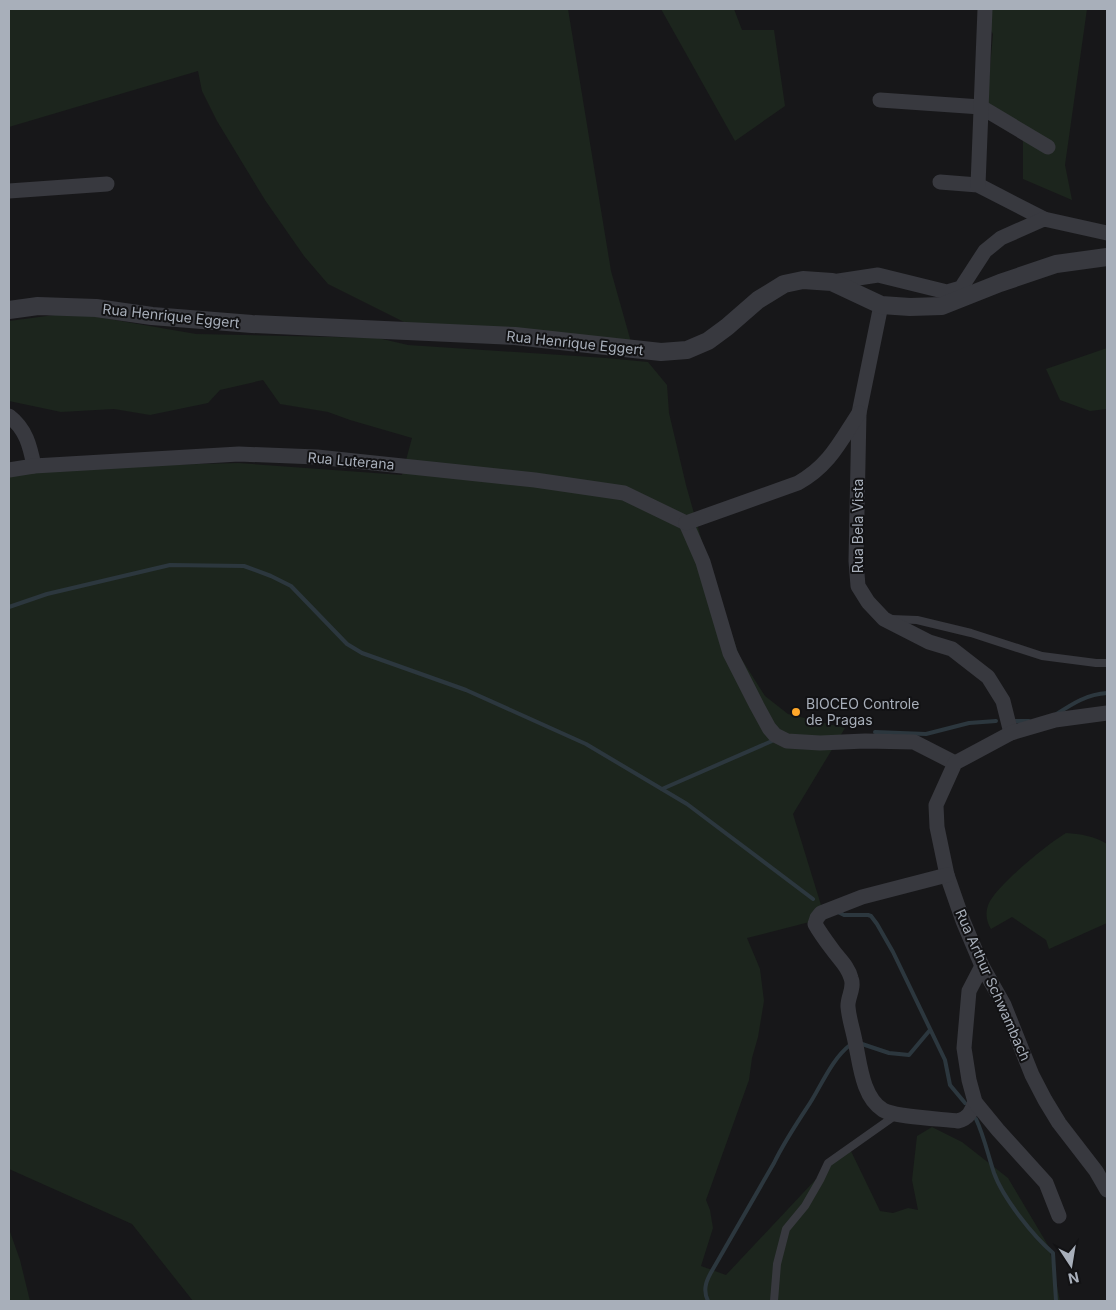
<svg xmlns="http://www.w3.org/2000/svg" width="1116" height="1310" viewBox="0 0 1116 1310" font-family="Inter,sans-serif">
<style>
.green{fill:#1c251d}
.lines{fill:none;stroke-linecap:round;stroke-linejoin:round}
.stream{stroke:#2c373e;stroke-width:4}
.service{stroke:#38393f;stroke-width:8}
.minor{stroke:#38393f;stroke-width:15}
.tertiary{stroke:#38393f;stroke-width:18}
.poi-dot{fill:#ffa829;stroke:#121214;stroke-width:2}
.labels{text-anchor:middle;stroke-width:4;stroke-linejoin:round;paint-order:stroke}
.street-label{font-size:14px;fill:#a8afba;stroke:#121214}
.poi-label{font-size:14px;fill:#a8afba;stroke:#121214;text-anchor:start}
</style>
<rect width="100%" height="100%" fill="#171719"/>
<g class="green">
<polygon points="9,9 568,9 611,271 631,342 414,327 328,284 304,256 265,200 217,121 202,91 198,71 9,127"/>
<polygon points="661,9 734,9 742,30 774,30 785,106 735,141"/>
<polygon points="988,9 1087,9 1065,165 1072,200 1023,179 1023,127 987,103 993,34 987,24"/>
<polygon points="62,314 86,315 196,334 378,338 408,345 606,358 648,362 667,385 669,413 686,485 714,584 739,655 765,696 788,714 845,728 793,814 825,918 747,938 760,969 764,1001 758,1037 752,1058 749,1080 706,1200 710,1210 713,1228 701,1266 726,1275 848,1145 880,1211 893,1213 908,1208 918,1210 912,1180 917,1136 932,1127 962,1142 1008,1178 1049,1247 1060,1301 193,1301 132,1224 9,1169 9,469 238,463 402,475 412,438 350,420 328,412 280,404 263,380 220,390 208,403 150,415 114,409 61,412 9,401 9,321"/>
<polygon points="1107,348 1107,409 1090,411 1060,400 1046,369"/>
<path d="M 1066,833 C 1081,834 1094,836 1107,844 L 1107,923 L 1049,949 L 1046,940 L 1012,917 L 991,929 C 986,921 985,912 989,903 C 997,885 1049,843 1066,833 Z"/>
<polygon points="9,1229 20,1260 30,1301 9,1301"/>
</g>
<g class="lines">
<g class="stream">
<polyline points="9,607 47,594 170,565 244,566 271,576 291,586 347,644 362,653 466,690 586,744 687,804 813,899"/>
<path d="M 1055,715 C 1072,704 1087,694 1107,693"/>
<polyline points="1013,721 1029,721"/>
<polyline points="875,732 926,734 969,723 996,721"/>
<polyline points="662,789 772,741"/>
<polyline points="838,912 844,915 868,915 871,916 877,924 893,952 945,1060 950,1085 965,1103"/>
<polyline points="862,1044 889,1053 909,1055 930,1030"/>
<path d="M 976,1119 C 984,1136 988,1155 994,1173 C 1003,1198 1033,1236 1053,1253 L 1056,1301"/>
<path d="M 708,1301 C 702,1289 707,1279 713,1269 L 774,1163 C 784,1142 797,1123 810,1103 C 822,1084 832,1059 850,1045"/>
</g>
<g class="service">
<polyline points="891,619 917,620 971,633 1042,656 1096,663 1107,663"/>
<polyline points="774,1301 777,1264 786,1229 805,1206 820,1180 828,1163 896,1115"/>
</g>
<g class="minor">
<polyline points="880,100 981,107 1048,147"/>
<polyline points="940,182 978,185 1044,219"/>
<polyline points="978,185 985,9"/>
<polyline points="9,191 107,184"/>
<polyline points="832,282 878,275 947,292 961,288 985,251 1001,238 1044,219 1107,233"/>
<polyline points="881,305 859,413 856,561 858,586 868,602 884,619 929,642 952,649 988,677 1003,701 1011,733"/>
<path d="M 9,416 C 26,429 30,446 34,466"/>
<polyline points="9,470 34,466 239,454 317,457 535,480 624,493 686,523"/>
<polyline points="686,523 703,562 730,653 757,706 769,728 775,735 787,741 820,743 865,741 914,742 955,763"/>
<path d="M 686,523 L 798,483 C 829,466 840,442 859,413"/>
<polyline points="1107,713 1055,720 1011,733 955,763 936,805 937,827 947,875 963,921 982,966 1004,1005 1032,1075 1045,1100 1059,1123 1096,1171 1107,1190"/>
<path d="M 947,875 L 862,897 L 821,913 L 817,918 L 815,924 C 820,933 826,941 832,949 C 839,959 848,966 851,978 C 855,988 847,998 848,1007 C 849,1019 853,1030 855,1041 C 860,1063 862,1097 883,1110 C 894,1117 943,1119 958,1121 C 969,1118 971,1112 975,1102"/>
<polyline points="982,966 969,991 964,1048 969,1080 975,1102 998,1130 1046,1183 1059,1216"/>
</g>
<polyline class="tertiary" points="9,310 38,306 96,308 152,316 252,324 515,336 661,352 687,350 708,341 727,327 758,300 784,284 803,280 832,282 881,305 910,307 942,306 1000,283 1056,264 1107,257"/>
</g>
<circle class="poi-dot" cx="796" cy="712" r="5"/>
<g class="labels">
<g class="street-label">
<text transform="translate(171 316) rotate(6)" y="5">Rua Henrique Eggert</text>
<text transform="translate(575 343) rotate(6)" y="5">Rua Henrique Eggert</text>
<text transform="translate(351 461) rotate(5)" y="5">Rua Luterana</text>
<text transform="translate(858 526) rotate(-90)" y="5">Rua Bela Vista</text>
<text transform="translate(993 985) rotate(66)" y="5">Rua Arthur Schwambach</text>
</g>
<g class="poi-label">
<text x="806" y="709">BIOCEO Controle<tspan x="806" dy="16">de Pragas</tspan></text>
</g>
</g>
<rect width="1116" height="1310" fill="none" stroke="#a8afba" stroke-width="20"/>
<g transform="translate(1071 1265) rotate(168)" stroke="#121214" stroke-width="4" paint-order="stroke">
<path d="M0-4L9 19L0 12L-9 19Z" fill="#a8afba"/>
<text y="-8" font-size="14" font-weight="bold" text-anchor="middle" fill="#a8afba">N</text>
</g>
</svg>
